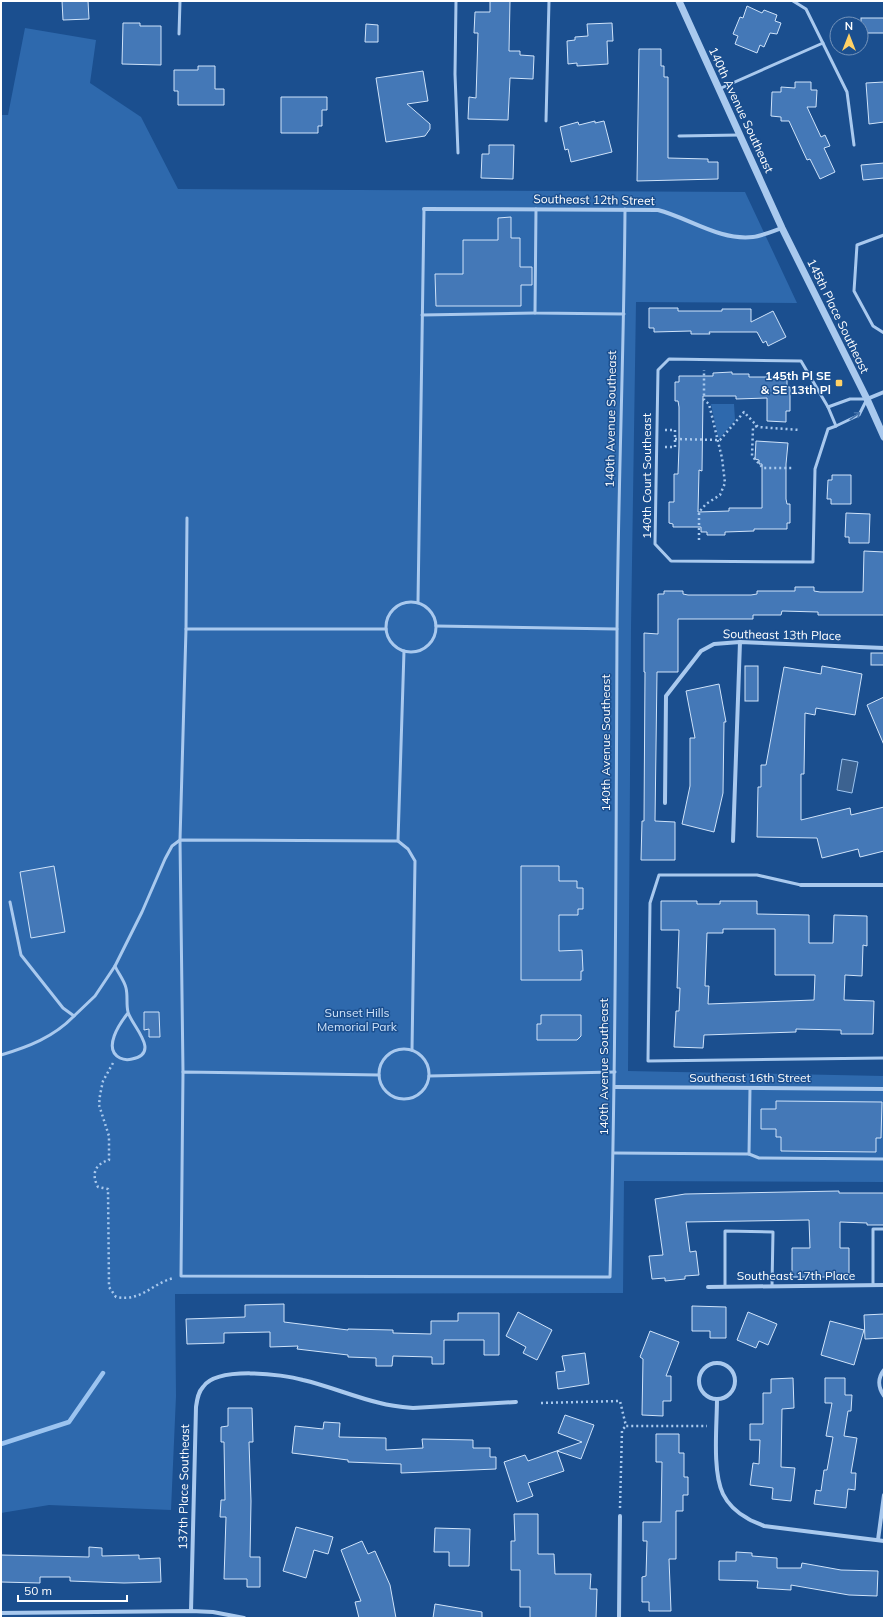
<svg xmlns="http://www.w3.org/2000/svg" width="885" height="1619" viewBox="0 0 885 1619" font-family="Mulish,sans-serif">
<style>
.green{fill:#2e69ad}
.water{fill:#3c6290;stroke:#9cc4f0}
.lines{fill:none;stroke-linecap:round;stroke-linejoin:round}
.stream{stroke:#9cc4f0;stroke-width:4.5}
.building{fill:#4478b7;stroke:#cfe3fa;fill-rule:evenodd}
.path{stroke:#a9c9ee;stroke-width:2.5;stroke-dasharray:2 3;stroke-linecap:butt}
.service{stroke:#a9c9ee;stroke-width:3}
.minor{stroke:#a9c9ee;stroke-width:4}
.tertiary{stroke:#a9c9ee;stroke-width:7}
.oneway{stroke:#4674ac}
.poi-dot{fill:#ffd166;stroke:#1b4f8f;stroke-width:1.5}
.labels{text-anchor:middle;stroke-width:3;stroke-linejoin:round;paint-order:stroke}
.street-label{font-size:12px;fill:#fff;stroke:#1b4f8f}
.poi-label{font-size:12px;font-weight:bold;fill:#fff;stroke:#1b4f8f;text-anchor:end}
.park-label{font-size:12px;fill:#cfe3fa;stroke:#1b4f8f}
</style>
<rect width="100%" height="100%" fill="#1b4f8f"/>
<g class="green">
<polygon points="25,28 96,40 90,83 141,117 178,189 745,192 797,303 636,302 631,628 628,1071 884,1076 884,1182 624,1181 623,1293 175,1294 176,1396 171,1510 49,1505 1,1513 1,115 8,115"/>
<polygon points="711,404 734,404 735,420 720,438 718,437"/>
</g>
<polygon class="water" points="842,759 858,762 852,793 837,790"/>
<g class="lines">
<polyline class="stream" points="1,1444 69,1422 103,1373"/>
</g>
<g class="building">
<polygon points="62,1 88,1 89,19 63,20"/>
<polygon points="490,1 510,1 509,51 520,51 520,55 534,56 533,79 510,78 508,120 468,119 469,97 476,98 478,33 474,33 475,12 490,12"/>
<polygon points="747,6 762,13 764,10 777,15 775,21 781,23 777,34 770,33 764,47 760,45 757,53 735,44 738,36 733,34 740,17 743,18"/>
<rect x="861" y="18" width="23" height="15"/>
<polygon points="123,23 140,23 140,26 161,26 161,65 122,64"/>
<polygon points="612,23 613,41 607,41 608,64 577,66 577,63 568,64 567,41 575,40 575,37 588,36 587,24"/>
<polygon points="366,24 378,25 378,42 365,42"/>
<polygon points="639,49 661,49 661,66 664,66 664,77 668,77 668,158 708,159 708,162 718,162 718,179 637,181"/>
<polygon points="198,66 215,66 215,89 224,89 224,105 178,105 178,91 174,91 174,70 198,70"/>
<polygon points="423,71 428,101 407,104 430,124 430,129 425,136 386,142 376,78"/>
<polygon points="795,82 811,82 811,90 817,90 816,107 807,107 821,137 825,135 830,146 824,148 835,172 820,179 810,159 807,160 789,121 781,121 781,117 771,116 772,92 781,92 781,87 795,88"/>
<polygon points="884,82 884,122 869,124 866,83"/>
<polygon points="281,97 327,97 327,110 322,110 322,126 318,126 318,133 281,133"/>
<polygon points="595,121 595,123 604,121 612,152 571,162 568,149 565,150 560,127 578,122 579,125"/>
<polygon points="489,145 514,145 513,179 481,178 482,154 489,154"/>
<polygon points="884,163 884,178 863,180 861,165"/>
<polygon points="511,217 511,238 520,238 520,267 532,267 532,285 521,285 521,306 436,306 435,274 463,274 463,240 498,240 498,218"/>
<polygon points="649,308 678,308 678,311 722,311 722,309 751,309 751,322 773,311 786,337 768,346 766,341 763,343 757,332 709,332 710,334 691,334 691,331 654,332 654,328 649,328"/>
<polygon points="732,372 732,374 749,374 749,377 787,377 787,387 790,387 790,411 786,411 786,422 767,421 767,398 736,399 736,396 703,396 702,471 699,470 698,512 729,511 729,508 762,508 762,464 759,464 759,460 755,459 756,441 788,443 786,464 786,499 787,504 790,504 790,523 787,523 787,529 754,529 754,531 725,532 725,535 707,535 707,532 701,532 701,527 673,527 673,524 669,523 669,502 674,502 674,474 678,474 679,446 679,407 678,401 675,401 675,382 679,382 679,376 713,376 713,373"/>
<polygon points="832,475 851,475 851,504 831,504 831,499 827,499 828,480 832,480"/>
<polygon points="846,513 870,514 869,543 849,543 849,537 845,537"/>
<polygon points="864,551 884,552 884,615 818,615 818,612 782,611 781,615 753,615 753,619 678,619 678,672 657,672 655,821 675,822 675,860 641,860 642,821 644,821 645,672 644,672 644,633 658,634 658,594 664,594 664,591 683,591 683,594 688,595 751,595 757,594 757,591 795,591 795,587 814,587 814,591 820,592 863,592"/>
<rect x="871" y="653" width="13" height="12"/>
<rect x="745" y="666" width="13" height="35"/>
<polygon points="822,666 862,674 855,715 816,708 815,715 805,713 804,774 801,774 801,820 850,808 851,815 884,807 884,851 860,857 858,849 822,858 817,838 757,837 758,787 761,787 761,765 766,765 784,667 821,674"/>
<polygon points="719,684 726,722 724,722 723,793 714,832 682,824 690,786 690,738 695,738 686,691"/>
<polygon points="884,697 884,745 867,705"/>
<polygon points="54,866 65,932 31,938 20,872"/>
<polygon points="521,866 559,866 559,881 577,881 577,888 583,888 583,909 578,909 578,915 559,915 559,951 582,950 583,971 581,971 581,980 521,980"/>
<path d="M 661,901 L 697,901 L 697,904 L 720,904 L 720,901 L 757,901 L 757,914 L 809,915 L 809,943 L 833,943 L 834,915 L 867,916 L 867,946 L 863,945 L 862,976 L 845,975 L 844,1000 L 874,1001 L 873,1034 L 841,1034 L 841,1030 L 796,1029 L 796,1032 L 704,1035 L 703,1048 L 674,1047 L 676,1011 L 679,1011 L 680,988 L 677,988 L 679,930 L 661,930 ZM 723,929 L 775,929 L 775,975 L 815,975 L 814,1000 L 708,1004 L 709,986 L 705,986 L 707,933 L 723,933 Z"/>
<polygon points="144,1012 159,1012 160,1037 149,1037 149,1029 144,1030"/>
<polygon points="541,1015 581,1015 581,1036 577,1040 537,1040 537,1024 541,1024"/>
<polygon points="776,1101 882,1102 881,1138 876,1138 876,1152 781,1151 781,1137 776,1137 776,1129 761,1129 761,1109 776,1109"/>
<polygon points="839,1191 839,1193 884,1193 884,1225 867,1225 867,1223 840,1222 840,1248 849,1248 849,1277 792,1277 792,1248 810,1248 809,1220 686,1222 690,1252 696,1251 699,1275 685,1276 685,1279 665,1281 665,1278 652,1279 649,1256 663,1255 655,1199 685,1194"/>
<polygon points="284,1304 284,1322 348,1330 348,1329 393,1330 393,1333 431,1334 431,1321 458,1321 458,1313 499,1313 499,1355 484,1355 484,1340 444,1340 444,1364 432,1364 432,1357 393,1356 392,1366 376,1366 376,1358 348,1357 348,1355 297,1349 298,1346 270,1347 270,1332 224,1333 224,1343 187,1344 186,1319 245,1317 245,1305"/>
<polygon points="692,1306 726,1307 726,1338 710,1338 710,1331 692,1331"/>
<polygon points="518,1312 552,1330 537,1360 523,1353 526,1347 506,1336"/>
<polygon points="748,1312 777,1324 768,1345 759,1341 756,1348 737,1340"/>
<polygon points="884,1314 884,1338 865,1339 864,1315"/>
<polygon points="830,1321 864,1330 854,1365 821,1355"/>
<polygon points="650,1331 679,1342 666,1376 671,1376 671,1401 663,1401 663,1416 642,1415 643,1359 640,1357"/>
<polygon points="585,1353 589,1384 558,1389 556,1372 565,1371 562,1356"/>
<polygon points="793,1378 794,1408 782,1409 781,1467 795,1468 791,1501 772,1499 773,1488 750,1485 753,1463 759,1464 760,1440 750,1440 750,1424 763,1424 763,1393 771,1393 771,1379"/>
<polygon points="825,1378 845,1378 845,1395 852,1395 851,1411 848,1411 844,1436 857,1438 851,1473 856,1473 855,1490 848,1489 846,1508 814,1504 816,1490 821,1491 824,1470 827,1470 833,1437 826,1436 832,1403 825,1403"/>
<polygon points="228,1408 252,1408 253,1442 249,1442 251,1501 250,1557 260,1557 260,1587 247,1587 247,1579 224,1579 226,1517 220,1517 221,1500 225,1500 224,1442 221,1442 221,1427 228,1426"/>
<polygon points="565,1415 594,1425 581,1459 557,1451 564,1471 528,1483 533,1496 517,1502 504,1462 525,1455 528,1461 582,1442 558,1433"/>
<polygon points="324,1422 340,1423 339,1437 386,1438 386,1450 423,1448 422,1439 473,1440 473,1448 490,1448 490,1457 496,1457 496,1469 401,1473 401,1464 348,1462 348,1460 292,1453 295,1426 323,1429"/>
<polygon points="656,1434 679,1434 679,1453 684,1453 684,1477 688,1477 688,1495 683,1495 683,1511 676,1511 676,1559 669,1559 671,1611 649,1611 649,1602 642,1602 642,1577 646,1576 647,1541 643,1541 643,1522 661,1522 662,1462 656,1462"/>
<polygon points="514,1514 538,1514 538,1554 554,1554 555,1574 591,1574 590,1589 597,1589 596,1618 530,1618 530,1607 520,1607 520,1570 511,1570 511,1541 515,1541"/>
<polygon points="296,1527 333,1537 328,1554 314,1550 306,1578 283,1571"/>
<polygon points="435,1528 470,1529 469,1566 449,1566 449,1552 434,1552"/>
<polygon points="362,1541 368,1554 375,1551 390,1585 396,1618 359,1618 355,1602 361,1601 341,1550"/>
<polygon points="89,1547 102,1548 102,1556 139,1555 139,1559 160,1558 161,1582 124,1583 70,1581 70,1577 40,1577 40,1583 1,1582 1,1555 89,1557"/>
<polygon points="736,1552 752,1553 752,1556 777,1558 777,1568 801,1568 802,1563 841,1570 878,1571 877,1596 849,1595 791,1585 791,1590 757,1588 758,1581 719,1580 719,1561 736,1561"/>
<polygon points="435,1604 482,1612 482,1618 433,1618"/>
</g>
<g class="lines">
<g class="path">
<polyline points="757,426 753,428 752,456 763,468 792,468"/>
<polyline points="675,439 720,440 744,412 758,427 800,430"/>
<polyline points="665,447 675,447 675,430 665,430"/>
<polyline points="699,540 699,512 706,504 720,495 725,483 722,458 709,404 704,400 704,370"/>
<path d="M 113,1063 L 103,1081 L 100,1095 L 99,1105 L 109,1136 L 109,1160 C 95,1164 91,1174 98,1187 L 108,1189 L 109,1287 L 116,1297 C 142,1302 152,1283 174,1278"/>
<polyline points="541,1403 620,1401 626,1426 707,1426"/>
<polyline points="620,1508 622,1430 626,1426"/>
</g>
<g class="service">
<polyline points="456,1 455,74 458,153"/>
<polyline points="793,1 806,9 847,92 854,145"/>
<polyline points="179,34 180,1"/>
<polyline points="719,89 823,43"/>
<polyline points="546,121 549,1"/>
<polyline points="679,136 739,135"/>
<polyline points="536,209 535,313 624,314"/>
<polyline points="884,235 857,245 854,291 873,326 884,333"/>
<polyline points="422,315 535,313"/>
<polygon points="669,359 801,361 828,407 836,426 828,429 815,469 813,562 671,561 655,544 658,370"/>
<polyline points="828,407 850,399 867,399 859,415 836,426"/>
<circle cx="411" cy="627" r="25"/>
<polyline points="418,602 424,209"/>
<polyline points="436,626 617,629"/>
<polyline points="186,629 386,629"/>
<polyline points="398,841 404,651"/>
<polyline points="801,885 757,875 659,875 650,903 648,1061 884,1058"/>
<polyline points="10,902 21,955 63,1008 74,1016 95,996 115,966 142,912 165,859 172,846 180,840 398,841 408,849 415,861 412,1050"/>
<path d="M 115,966 C 118,973 124,980 126,988 C 128,996 126,1004 128,1012 C 131,1025 162,1053 132,1059 C 128,1060 124,1060 120,1058 C 102,1049 120,1023 128,1013"/>
<circle cx="404" cy="1074" r="25"/>
<path d="M 1,1055 C 28,1047 54,1037 74,1016"/>
<polyline points="183,1072 180,840 186,629 187,518"/>
<path d="M 379,1075 L 183,1072 L 181,1276 L 610,1277 C 616,1063 616,848 617,633 C 618,492 624,351 625,209"/>
<polyline points="429,1076 615,1072"/>
<polyline points="614,1153 749,1154 750,1088"/>
<polyline points="749,1154 759,1158 884,1159"/>
<polyline points="873,1285 873,1229 884,1229"/>
<polyline points="725,1286 725,1231 773,1232 772,1286"/>
</g>
<g class="minor">
<path d="M 424,209 L 658,210 C 689,218 720,241 753,237 C 762,236 773,231 782,228"/>
<polyline points="867,399 884,392"/>
<polyline points="665,803 666,696 701,651 714,644 740,642 884,648"/>
<polyline points="733,841 740,642"/>
<polyline points="801,885 884,885"/>
<polyline points="615,1087 884,1089"/>
<polyline points="708,1287 884,1285"/>
<circle cx="717" cy="1381" r="18"/>
<path d="M 884,1370 C 877,1379 878,1387 884,1396"/>
<path d="M 717,1399 C 717,1425 712,1471 723,1494 C 728,1504 738,1513 747,1518 C 752,1522 759,1523 764,1526 L 884,1541"/>
<polyline points="878,1540 884,1495"/>
<path d="M 191,1611 L 196,1407 C 197,1400 198,1392 203,1387 C 217,1366 282,1374 303,1380 C 329,1386 354,1397 380,1403 C 391,1406 402,1407 413,1408 L 516,1402"/>
<polyline points="1,1613 191,1611 213,1612 244,1618"/>
<polyline points="619,1618 620,1516"/>
</g>
<polyline class="tertiary" points="679,1 782,228 867,399 884,437"/>
</g>
<defs><path id="oneway-shaft" d="M-6 0H5M1.5-3L5.5 0L1.5 3" fill="none" stroke-width="1.6" stroke-linecap="round" stroke-linejoin="round"/></defs>
<use class="oneway" href="#oneway-shaft" transform="translate(855 416) rotate(-36)"/>
<rect class="poi-dot" x="835" y="379" width="8" height="8" rx="2"/>
<g class="labels">
<g class="street-label">
<text transform="translate(741 110) rotate(65)" y="4">140th Avenue Southeast</text>
<text transform="translate(594 200) rotate(1)" y="4">Southeast 12th Street</text>
<text transform="translate(838 316) rotate(64)" y="4">145th Place Southeast</text>
<text transform="translate(611 419) rotate(-89)" y="4">140th Avenue Southeast</text>
<text transform="translate(647 476) rotate(-90)" y="4">140th Court Southeast</text>
<text transform="translate(782 635) rotate(1)" y="4">Southeast 13th Place</text>
<text transform="translate(606 743) rotate(-90)" y="4">140th Avenue Southeast</text>
<text transform="translate(604 1067) rotate(-90)" y="4">140th Avenue Southeast</text>
<text x="750" y="1082">Southeast 16th Street</text>
<text x="796" y="1280">Southeast 17th Place</text>
<text transform="translate(184 1487) rotate(-89)" y="4">137th Place Southeast</text>
</g>
<g class="poi-label">
<text x="831" y="380">145th Pl SE<tspan x="831" dy="14">&amp; SE 13th Pl</tspan></text>
</g>
<g class="park-label">
<text x="357" y="1017">Sunset Hills<tspan x="357" dy="14">Memorial Park</tspan></text>
</g>
</g>
<rect width="885" height="1619" fill="none" stroke="#ffffff" stroke-width="4"/>
<g transform="translate(849 36)"><circle r="19" fill="#1b4f8f" stroke="#7695bc"/>
<path d="M0-3L7 15L0 10L-7 15Z" fill="#ffd166"/>
<text y="-6" font-size="11" font-weight="bold" text-anchor="middle" fill="#ffffff">N</text>
</g>
<path d="M18 1595v6h109v-6" fill="none" stroke="#ffffff" stroke-width="2"/>
<text x="24" y="1595" font-size="12" fill="#ffffff" stroke="#1b4f8f" stroke-width="3" paint-order="stroke">50 m</text>
</svg>
